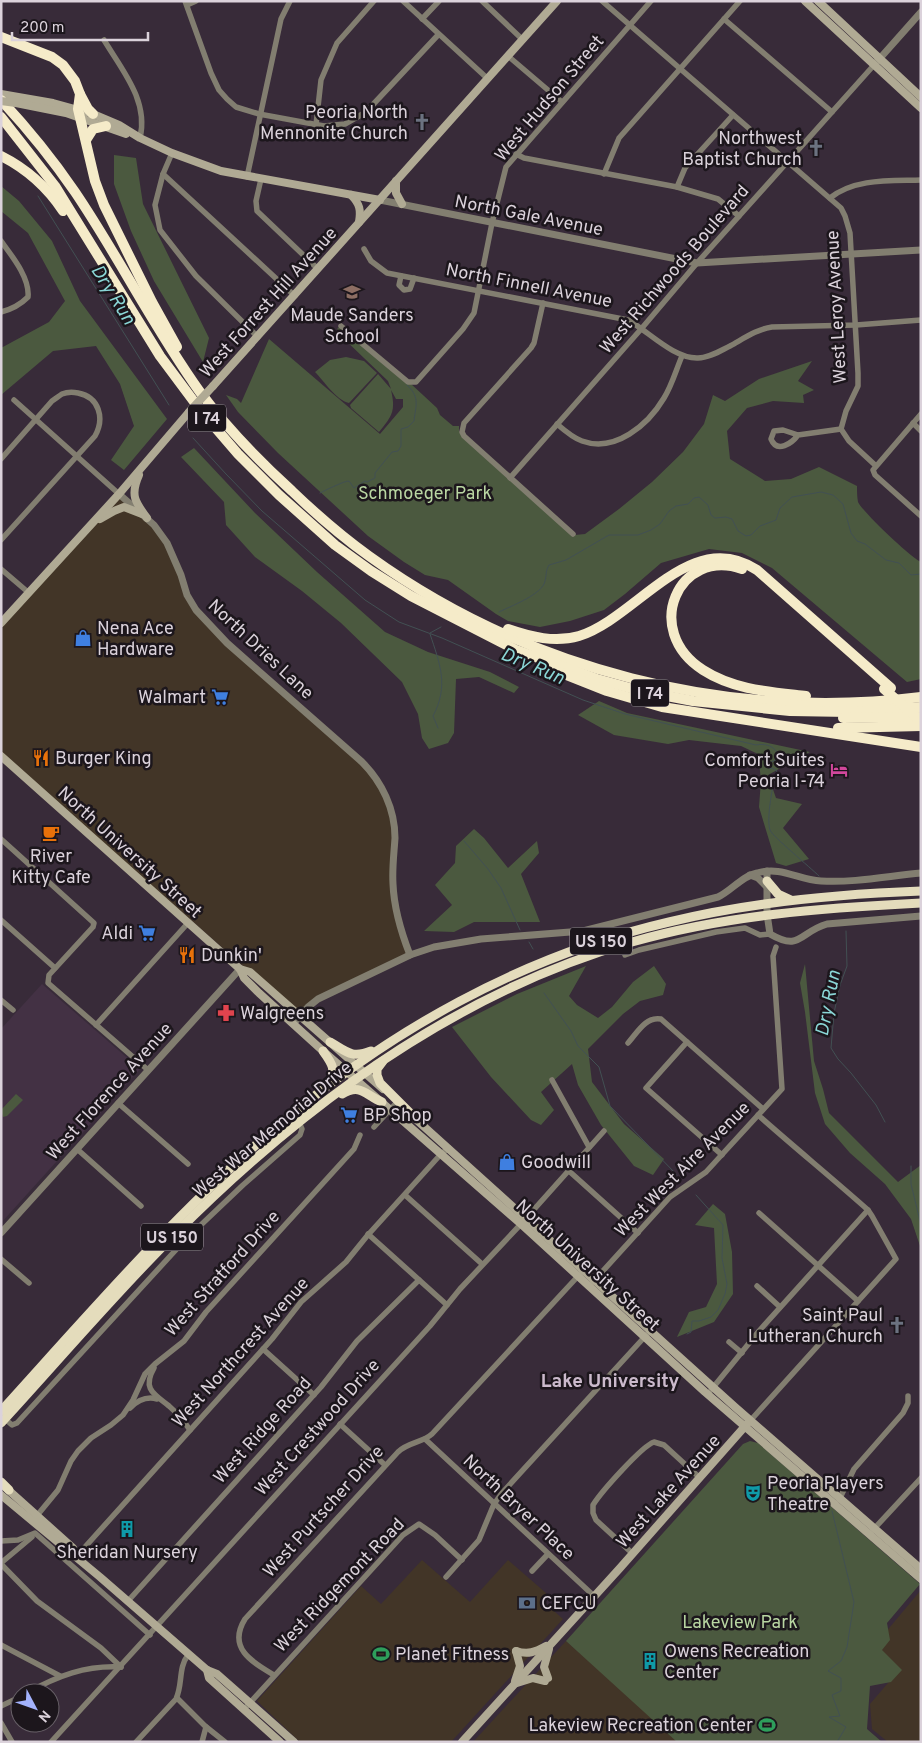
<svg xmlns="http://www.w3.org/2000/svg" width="922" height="1743" viewBox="0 0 922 1743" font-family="Overpass,sans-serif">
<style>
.commercial{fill:#423527}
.built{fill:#433144}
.green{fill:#4b593f}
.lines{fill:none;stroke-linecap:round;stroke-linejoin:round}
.stream{stroke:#425053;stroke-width:1}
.minor{stroke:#827e70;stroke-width:5.5}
.tertiary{stroke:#827e70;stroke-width:7}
.secondary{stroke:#b0aa94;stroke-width:8}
.trunk{stroke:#e4dcbc;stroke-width:9}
.motorway{stroke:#f5ebc9;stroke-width:10}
.secondary-bridge{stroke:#b0aa94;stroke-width:8}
.motorway-bridge{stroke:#f5ebc9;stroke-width:10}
.labels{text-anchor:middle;stroke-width:5;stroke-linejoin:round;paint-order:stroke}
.shield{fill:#1c161c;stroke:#a29aa2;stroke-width:1}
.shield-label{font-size:16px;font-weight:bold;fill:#dbd2db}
.street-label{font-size:18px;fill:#dbd2db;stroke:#1c161c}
.poi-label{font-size:18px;fill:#dbd2db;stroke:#1c161c;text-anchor:start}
.park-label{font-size:18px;fill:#b9d6a2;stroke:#1c161c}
.water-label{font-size:19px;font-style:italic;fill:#8ad6d6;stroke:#1c161c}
.neighbourhood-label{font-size:19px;font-weight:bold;fill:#cbbacc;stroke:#1c161c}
</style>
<rect width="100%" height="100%" fill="#382b39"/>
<g class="commercial">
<polygon points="119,494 150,521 167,543 187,595 227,643 368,769 380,785 394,822 395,904 410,955 331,993 300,1016 1,753 1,624"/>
<polygon points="422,1560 470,1602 508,1560 546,1593 546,1604 563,1619 451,1742 300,1742 257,1701 361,1586 381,1604"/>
<polygon points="921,1590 921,1742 888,1742 872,1729 870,1704 900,1669 874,1646"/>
<polygon points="566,1641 682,1742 473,1742"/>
</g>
<polygon class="built" points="42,984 140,1069 1,1223 1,1029"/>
<g class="green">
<polygon points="114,155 136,158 143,204 209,338 203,362 154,281 131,231 114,184"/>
<polygon points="1,186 19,201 52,241 80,301 167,419 124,470 111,460 134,426 120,384 96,346 53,351 1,395 1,348 49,322 65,301 28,233 1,211"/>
<path d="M 339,327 L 410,383 L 437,408 L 440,415 L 453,426 L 459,426 L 459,431 L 575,535 L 585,534 L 619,509 L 652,482 L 683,452 L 704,424 L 713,395 L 725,401 L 759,379 L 812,361 L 798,381 L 814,390 L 803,395 L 804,403 L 773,401 L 747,408 L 727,431 L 730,459 L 765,481 L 791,479 L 819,467 L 857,486 C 857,491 857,497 858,502 C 861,510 911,558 921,562 L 921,679 L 907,682 L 772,568 L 742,553 L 709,549 L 661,563 L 625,594 L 604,610 L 570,621 L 540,627 L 508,621 L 496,614 L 448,580 L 425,575 L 404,562 L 368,536 L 278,453 L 238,412 L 226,395 L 237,399 L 241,403 L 269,339 L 380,434 L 403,407 L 403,399 L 396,399 L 391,390 C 396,411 392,416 379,432 L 351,408 L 350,405 L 378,374 L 391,389 L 388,381 L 341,336 L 343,334 L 337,329 Z"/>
<path d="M 346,357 L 364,361 L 377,373 L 349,403 C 336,400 324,381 315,372 L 330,360 Z"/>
<polygon points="194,448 255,513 317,572 385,632 428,652 490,672 519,687 514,693 479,677 456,679 454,733 448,743 429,749 422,738 418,714 402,682 341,623 302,591 255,557 226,525 224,502 181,457"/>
<polygon points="599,701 627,713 810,752 768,775 776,798 802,804 783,828 809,859 786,866 776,863 759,807 761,780 758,754 741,746 689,740 668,744 614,735 578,715"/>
<polygon points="474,829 484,838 508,868 537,841 539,853 521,874 540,922 474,922 454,932 424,931 452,905 435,885 455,863 456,846"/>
<polygon points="805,964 814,1061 823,1089 829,1113 898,1182 921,1165 921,1249 911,1219 885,1184 850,1153 825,1124 815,1093 805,1012 800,983"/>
<polygon points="586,966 569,996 577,1005 598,1018 612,1007 633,982 654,966 666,984 663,995 640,1001 623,1014 588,1049 592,1082 624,1124 664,1159 653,1175 634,1166 601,1125 578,1085 572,1064 541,1092 554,1110 541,1125 531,1120 491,1077 452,1027 517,994"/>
<polygon points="16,1094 23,1100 7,1116 3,1117 1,1110"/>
<polygon points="713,1204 725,1214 732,1252 733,1294 714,1322 677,1337 689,1312 706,1307 717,1284 714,1228 695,1225"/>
<polygon points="750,1441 758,1443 920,1584 887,1623 890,1640 882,1650 902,1670 891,1682 870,1686 867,1729 882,1742 677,1742 566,1641 743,1444"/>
</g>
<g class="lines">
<g class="stream">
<polyline points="38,196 169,405"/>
<path d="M 193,438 L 226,474 L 262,511 L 365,600 L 399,622 L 442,638 L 583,700 L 625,714 L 756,745 C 766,743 774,746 779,755 L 778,759 L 769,763 L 770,769 L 772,768 L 777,771 C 773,782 766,819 770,830 C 772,836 811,868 819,876"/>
<path d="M 320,493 C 326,490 344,481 349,481 L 354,488 L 365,481 L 367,482 L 375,478 L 375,473 L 392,452 L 398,451 L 401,446 L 401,429 L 408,427 L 414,421 C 416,404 420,397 407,385"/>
<path d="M 499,612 C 511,606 538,596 544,584 C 547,577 545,571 549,565 L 566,560 L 609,535 L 638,535 L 651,530 L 660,524 L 669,511 L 676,506 L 688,504 L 694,498 L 699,497 L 708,505 L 711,515 L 715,518 L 726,517 L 732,519 L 738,531 L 746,536 L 751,535 L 760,526 L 776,520 L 780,508 L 792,497 L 821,492 L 833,495 L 843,504 L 851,533 L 857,541 L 865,544 L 886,560 L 899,563 L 911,575 L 921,574"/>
<polyline points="430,633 441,627"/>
<path d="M 430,634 C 440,664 449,686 433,716 L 438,728"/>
<polyline points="464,841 488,869 501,888 520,930"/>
<polyline points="846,931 847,966 840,985 834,1013 831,1048 838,1059 851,1073 876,1105 885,1122"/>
<polyline points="529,942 533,949"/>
<polyline points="544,993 571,1031 578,1046 599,1067 610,1106 677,1175"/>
<polyline points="911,1166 911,1184 921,1225"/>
<polyline points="687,1334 691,1332 692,1321 699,1321 711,1317 718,1310 725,1294 727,1284 722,1258 723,1225 696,1195"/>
<polyline points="832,1511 854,1602 847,1647 841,1661 828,1671 841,1678 841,1691 832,1695 840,1716 829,1717 846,1727 837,1742"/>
</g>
<g class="minor">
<polyline points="185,1 211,73 219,90 227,99 236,107 259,114 324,126 345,124 366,112 438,35"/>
<polyline points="403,1 488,79"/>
<polyline points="482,1 523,40"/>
<polyline points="602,1 841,208 845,216 850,233 858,373 858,386 846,411 841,429 849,441 875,465"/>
<polyline points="187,5 196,1"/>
<polyline points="422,19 439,1"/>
<polyline points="724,19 832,112"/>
<path d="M 104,40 C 122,70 149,101 140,138"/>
<polyline points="508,56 562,102"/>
<polyline points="316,125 321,80 337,43 374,1"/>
<polyline points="172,153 163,174 155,205 160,230 196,276 258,337"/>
<polyline points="516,154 524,158 677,187 718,199 739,216"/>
<polyline points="163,174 295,296"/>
<polyline points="604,174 619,138 740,1"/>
<polyline points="247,177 281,19 290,1"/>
<polyline points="261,179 256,201 257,211 318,269"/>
<polyline points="677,187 685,168 733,115"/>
<path d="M 830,198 C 855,178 891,181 921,180"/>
<path d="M 1,241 C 12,256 30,278 28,297 C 20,305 13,309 1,312"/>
<path d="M 364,249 L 371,261 L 387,273 L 628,320 C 648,331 674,359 698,358 C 709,358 720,351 730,346 C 743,339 757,329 772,327 L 856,325 L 921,320"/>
<polyline points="401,276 399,285 404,290 410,289 414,278"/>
<polyline points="543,303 534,343 531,348 464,423 462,432 464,436 573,534"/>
<polyline points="341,326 408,382 416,382 463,329 474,313 492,223 506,167 651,1"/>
<polyline points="14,400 119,494"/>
<polyline points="921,414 873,470 875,475 921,516"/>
<polyline points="913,423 921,431"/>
<path d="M 557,424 C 565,431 573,438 582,441 C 615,453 648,425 664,398 C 672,385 676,370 682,356"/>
<path d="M 798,435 C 792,443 777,454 771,439 L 774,431 L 783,430 L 798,435 L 841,429"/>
<path d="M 1,459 L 52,401 C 55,399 59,396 62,394 C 67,392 73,392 78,393 C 99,397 105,418 95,436 L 1,540"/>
<polyline points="510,478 642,328 697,263 874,65"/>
<polyline points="1,569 29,593"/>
<polyline points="1,839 94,923 93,927 49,975 48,983 148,1070"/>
<polyline points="1,920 55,968"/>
<polyline points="625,955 639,950 716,932 745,928 760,935 770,934"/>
<polyline points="1,1000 13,1010"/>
<polyline points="96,1025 188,923"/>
<polyline points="687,1042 646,1088 722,1155"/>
<path d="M 628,1043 C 637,1033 646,1016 661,1019 L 763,1109"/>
<polyline points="552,1080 589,1147"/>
<polyline points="118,1103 188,1164"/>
<polyline points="374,1127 398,1101"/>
<polyline points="77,1149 141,1206"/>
<polyline points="569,1171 638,1233"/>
<polyline points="405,1195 482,1264"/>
<polyline points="759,1213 858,1301"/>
<polyline points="368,1234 447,1305"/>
<polyline points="1,1259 29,1283"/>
<polyline points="592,1283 670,1197 706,1172 782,1089 773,956 776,947"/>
<polyline points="757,1286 780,1307"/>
<polyline points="729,1342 742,1353"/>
<polyline points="263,1349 314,1395"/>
<path d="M 154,1368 C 142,1389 154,1394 169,1406 C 177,1413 184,1421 190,1430"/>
<polyline points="711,1390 759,1331 868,1210"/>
<path d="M 130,1408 C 138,1400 146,1396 157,1399"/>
<polyline points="5,1419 12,1425 17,1423 184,1241 243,1185 300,1135 302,1129 299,1122"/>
<path d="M 750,1421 L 896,1259 L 872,1216 L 868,1210 C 832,1178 794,1147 758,1115"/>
<polyline points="340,1424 385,1465"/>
<polyline points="425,1439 594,1596"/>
<polyline points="839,1500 854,1469 903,1413 908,1403 908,1396"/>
<polyline points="35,1518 58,1490 71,1461 78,1451 91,1438 111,1425 123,1415 133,1400 145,1374 155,1364 184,1341 206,1312 354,1149 360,1135"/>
<polyline points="872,1531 921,1478"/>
<polyline points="1,1541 18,1540 35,1533 150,1635"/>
<path d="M 633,1554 L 596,1520 L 593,1513 L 593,1505 C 601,1492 642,1446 654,1442 L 664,1445 L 700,1478"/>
<polyline points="76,1557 272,1339 301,1302 346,1262 367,1236 441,1154 449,1148"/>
<polyline points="1,1563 32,1537"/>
<polyline points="1,1564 37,1601 101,1648 121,1667"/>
<polyline points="532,1571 548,1554"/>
<polyline points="446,1577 479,1540 494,1504 502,1493 650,1331"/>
<polyline points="128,1601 321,1387 357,1341 419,1280"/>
<polyline points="1,1645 60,1676"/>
<path d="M 274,1675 C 252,1662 227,1648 245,1619 L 398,1452 C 408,1442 422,1443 432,1434 L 580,1274"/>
<path d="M 27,1693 C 57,1676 86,1665 121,1667"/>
<polyline points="177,1698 205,1726 225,1742"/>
<polyline points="1,1706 20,1697"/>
<polyline points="247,1706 403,1535 419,1524 435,1535 462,1560"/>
<polyline points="1,1723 12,1742"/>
<polyline points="51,1742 430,1326 460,1289 521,1224 604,1131"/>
<path d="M 136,1742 L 176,1699 C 183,1684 178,1668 188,1655"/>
<polyline points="202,1742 206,1727"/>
</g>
<g class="tertiary">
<polyline points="874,65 921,12"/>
<polyline points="380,200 697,263 921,250"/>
<path d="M 119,494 L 154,525 L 167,543 L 181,575 L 187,595 L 196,610 L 227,643 L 362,762 C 382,782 395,809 395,838 C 394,854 392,868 393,884 C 394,909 401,932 410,955"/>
<path d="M 767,871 L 767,914 L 770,934 C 801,952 799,932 827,924 L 921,916"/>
<polyline points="750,875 758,878 767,887"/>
<path d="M 293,1024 L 308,1007 L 318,999 L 410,955 L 434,947 L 481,939 L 583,931 L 718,897 C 731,891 742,876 757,873 C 782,866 798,880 821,881 C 854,883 888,876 921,873"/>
<polyline points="1,1233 240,969"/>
</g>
<g class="secondary">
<polyline points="805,1 921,108"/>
<polyline points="818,1 921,97"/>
<polyline points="1,94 53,103 93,114 119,125 140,138 172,153 221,171 380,200"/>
<polyline points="16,103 66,113 126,134"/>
<polyline points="396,181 396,193 402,204"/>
<path d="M 351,195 C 360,204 361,210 359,222"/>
<polyline points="213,386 557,1"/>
<path d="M 139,475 C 130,495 135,502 147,518"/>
<polyline points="100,519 114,511 124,507 142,514"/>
<polyline points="1,623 119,494 189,412"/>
<polyline points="1,756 240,969 244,978 259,993 323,1051 521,1224 705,1392 921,1579"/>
<polyline points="240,969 250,972 383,1089"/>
<polyline points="410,1114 735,1407 921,1569"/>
<polyline points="5,1487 73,1548"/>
<polyline points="1,1495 100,1577 207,1670 217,1674 294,1742"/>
<path d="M 516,1651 C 528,1655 535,1652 546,1646"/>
<polyline points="207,1670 209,1678 280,1742"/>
<polyline points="548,1678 544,1667 549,1649"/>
<polyline points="515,1681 520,1666 516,1651"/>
<polyline points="517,1683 533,1678 545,1681"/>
<polyline points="462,1742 620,1568 747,1424"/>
</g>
<g class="trunk">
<polyline points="767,881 778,894 791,900"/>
<path d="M 330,1042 C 346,1051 351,1059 371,1051"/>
<path d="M 323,1051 C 331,1062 338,1071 328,1084"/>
<polyline points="383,1061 377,1069 377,1075 380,1083 414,1117"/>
<path d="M 342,1094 C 361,1083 365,1095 382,1102"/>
<path d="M 1,1411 C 89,1314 174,1215 273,1130 C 388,1031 522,956 669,922 C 751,902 837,894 921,891"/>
<path d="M 1,1423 C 58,1361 113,1296 173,1236 C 302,1106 454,993 632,942 C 726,915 823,908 921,903"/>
<polyline points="1,1482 9,1490"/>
</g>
<g class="motorway">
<polyline points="1,37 52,57 63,65 75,81 80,94 78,109 95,181 104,205 152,302 177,347"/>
<polyline points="80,94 88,109 93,114"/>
<path d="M 1,100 C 28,129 53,160 75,192 C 119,257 154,328 200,392 C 227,428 259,461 292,491 C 316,514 341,536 369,556 C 527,670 727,721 921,697"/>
<polyline points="1,117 55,186 160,356 201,411 238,454 279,495 335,545 371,571 411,596 516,650 597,679 641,691 693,701 790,711 849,712 921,707"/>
<polyline points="86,140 93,129 106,126"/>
<path d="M 1,156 C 27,169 47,187 63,211"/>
<path d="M 742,569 C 679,547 641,630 703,670 C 734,690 771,692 806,696"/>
<path d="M 508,629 C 531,637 555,643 579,636 C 637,618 690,526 757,570 L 891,688"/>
<polyline points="549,668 607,691 662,707 921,747"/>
<polyline points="843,718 921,717"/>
<polyline points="838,728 921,726"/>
</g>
<g class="secondary-bridge">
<polyline points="1,101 16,103"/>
<polyline points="189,412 213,386"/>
</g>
<polyline class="motorway-bridge" points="884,689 921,721"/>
</g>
<defs>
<g id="church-bare" transform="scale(1.35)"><path d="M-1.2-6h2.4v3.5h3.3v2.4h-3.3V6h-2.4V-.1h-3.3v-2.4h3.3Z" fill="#6b7280" stroke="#1c161c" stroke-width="2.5" paint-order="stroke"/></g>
<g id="school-bare" transform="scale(1.35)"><path d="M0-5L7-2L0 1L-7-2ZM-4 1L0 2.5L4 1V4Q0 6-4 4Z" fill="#8d6e63" stroke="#1c161c" stroke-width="2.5" paint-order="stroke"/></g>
<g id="shop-bare" transform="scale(1.35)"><path d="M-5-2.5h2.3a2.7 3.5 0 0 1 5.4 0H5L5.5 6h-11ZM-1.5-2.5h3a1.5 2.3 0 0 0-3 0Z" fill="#3f7fe0" stroke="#1c161c" stroke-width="2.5" paint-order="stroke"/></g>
<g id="supermarket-bare" transform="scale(1.35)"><path d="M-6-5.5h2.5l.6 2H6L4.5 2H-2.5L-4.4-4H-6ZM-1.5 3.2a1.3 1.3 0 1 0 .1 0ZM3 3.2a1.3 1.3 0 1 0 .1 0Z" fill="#3f7fe0" stroke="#1c161c" stroke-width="2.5" paint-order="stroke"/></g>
<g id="restaurant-bare" transform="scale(1.35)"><path d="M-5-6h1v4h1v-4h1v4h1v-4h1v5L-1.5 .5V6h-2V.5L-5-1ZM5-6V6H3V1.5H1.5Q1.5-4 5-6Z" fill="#e8710a" stroke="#1c161c" stroke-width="2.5" paint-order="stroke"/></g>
<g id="hotel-bare" transform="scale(1.35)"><path d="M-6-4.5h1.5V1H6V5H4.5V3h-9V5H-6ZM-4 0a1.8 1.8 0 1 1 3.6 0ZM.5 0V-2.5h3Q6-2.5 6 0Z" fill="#d1479c" stroke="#1c161c" stroke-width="2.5" paint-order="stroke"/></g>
<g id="cafe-bare" transform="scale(1.35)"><path d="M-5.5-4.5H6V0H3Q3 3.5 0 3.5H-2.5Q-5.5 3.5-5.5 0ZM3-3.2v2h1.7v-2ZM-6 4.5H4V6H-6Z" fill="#e8710a" stroke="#1c161c" stroke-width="2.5" paint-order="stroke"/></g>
<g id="pharmacy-bare" transform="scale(1.35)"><path d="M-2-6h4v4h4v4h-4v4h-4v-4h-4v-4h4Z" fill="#e0444e" stroke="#1c161c" stroke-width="2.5" paint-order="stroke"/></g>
<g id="theatre-bare" transform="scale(1.35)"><path d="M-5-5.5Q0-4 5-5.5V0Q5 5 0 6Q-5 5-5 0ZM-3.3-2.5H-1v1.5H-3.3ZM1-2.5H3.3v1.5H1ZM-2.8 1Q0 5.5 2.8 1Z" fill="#0f9aa8" stroke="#1c161c" stroke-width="2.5" paint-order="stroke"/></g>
<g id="building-bare" transform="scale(1.35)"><path d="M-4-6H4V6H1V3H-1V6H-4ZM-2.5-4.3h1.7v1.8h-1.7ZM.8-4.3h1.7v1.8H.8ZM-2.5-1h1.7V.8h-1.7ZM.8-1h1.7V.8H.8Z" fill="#0f9aa8" stroke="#1c161c" stroke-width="2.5" paint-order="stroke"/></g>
<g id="bank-bare" transform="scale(1.35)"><path d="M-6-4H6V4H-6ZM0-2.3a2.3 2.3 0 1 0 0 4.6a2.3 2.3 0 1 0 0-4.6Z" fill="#5c6f8a" stroke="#1c161c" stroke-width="2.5" paint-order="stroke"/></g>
<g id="stadium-bare" transform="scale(1.35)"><path d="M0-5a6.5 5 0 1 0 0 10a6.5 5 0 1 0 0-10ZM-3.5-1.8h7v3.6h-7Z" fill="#2e9e5b" stroke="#1c161c" stroke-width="2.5" paint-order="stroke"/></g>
</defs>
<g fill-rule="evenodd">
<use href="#church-bare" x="422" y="122"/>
<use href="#church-bare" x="816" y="148"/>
<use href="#school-bare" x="352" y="292"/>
<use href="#shop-bare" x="83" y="638"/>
<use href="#supermarket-bare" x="220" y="697"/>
<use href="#restaurant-bare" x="41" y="758"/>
<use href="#hotel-bare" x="839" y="770"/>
<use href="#cafe-bare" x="51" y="833"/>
<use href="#supermarket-bare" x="147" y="933"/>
<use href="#restaurant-bare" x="187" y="955"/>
<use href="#pharmacy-bare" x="226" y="1013"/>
<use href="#supermarket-bare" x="349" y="1115"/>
<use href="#shop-bare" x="507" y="1162"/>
<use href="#church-bare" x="897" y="1325"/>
<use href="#theatre-bare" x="753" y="1493"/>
<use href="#building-bare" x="127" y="1529"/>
<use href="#bank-bare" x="527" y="1603"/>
<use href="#stadium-bare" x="381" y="1654"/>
<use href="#building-bare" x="650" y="1661"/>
<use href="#stadium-bare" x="767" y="1725"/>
</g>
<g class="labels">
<g class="shield">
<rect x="188" y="404.5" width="38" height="27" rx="4"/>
<rect x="631" y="679.5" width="38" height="27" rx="4"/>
<rect x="570" y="927.5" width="62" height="27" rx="4"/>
<rect x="141" y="1223.5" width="62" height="27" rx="4"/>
</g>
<g class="shield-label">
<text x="207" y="424">I 74</text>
<text x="650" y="699">I 74</text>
<text x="601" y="947">US 150</text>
<text x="172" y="1243">US 150</text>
</g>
<g class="street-label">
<text transform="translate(549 98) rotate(-50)" y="6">West Hudson Street</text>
<text transform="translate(529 215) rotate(11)" y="6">North Gale Avenue</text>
<text transform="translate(674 269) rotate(-49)" y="6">West Richwoods Boulevard</text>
<text transform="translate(529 285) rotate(11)" y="6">North Finnell Avenue</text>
<text transform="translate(268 302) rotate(-48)" y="6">West Forrest Hill Avenue</text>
<text transform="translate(836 307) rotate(-93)" y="6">West Leroy Avenue</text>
<text transform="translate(261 649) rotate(43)" y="6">North Dries Lane</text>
<text transform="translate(130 852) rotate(42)" y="6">North University Street</text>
<text transform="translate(109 1091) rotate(-48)" y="6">West Florence Avenue</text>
<text transform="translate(272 1129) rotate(-40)" y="6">West War Memorial Drive</text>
<text transform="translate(682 1169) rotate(-45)" y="6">West West Aire Avenue</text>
<text transform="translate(588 1265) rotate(42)" y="6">North University Street</text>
<text transform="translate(222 1273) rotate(-48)" y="6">West Stratford Drive</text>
<text transform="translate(240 1352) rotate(-48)" y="6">West Northcrest Avenue</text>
<text transform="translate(317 1427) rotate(-48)" y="6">West Crestwood Drive</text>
<text transform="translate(262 1430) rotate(-48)" y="6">West Ridge Road</text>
<text transform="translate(668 1491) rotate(-48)" y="6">West Lake Avenue</text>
<text transform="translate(519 1507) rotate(43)" y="6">North Bryer Place</text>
<text transform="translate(323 1511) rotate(-48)" y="6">West Purtscher Drive</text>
<text transform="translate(339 1585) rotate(-46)" y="6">West Ridgemont Road</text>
</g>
<g class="poi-label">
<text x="408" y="118" text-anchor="end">Peoria North<tspan x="408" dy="21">Mennonite Church</tspan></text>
<text x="802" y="144" text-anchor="end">Northwest<tspan x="802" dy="21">Baptist Church</tspan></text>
<text x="352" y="321" text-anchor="middle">Maude Sanders<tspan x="352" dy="21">School</tspan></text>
<text x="97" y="634">Nena Ace<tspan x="97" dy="21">Hardware</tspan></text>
<text x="206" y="703" text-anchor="end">Walmart</text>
<text x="55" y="764">Burger King</text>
<text x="825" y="766" text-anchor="end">Comfort Suites<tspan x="825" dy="21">Peoria I-74</tspan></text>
<text x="51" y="862" text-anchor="middle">River<tspan x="51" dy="21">Kitty Cafe</tspan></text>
<text x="133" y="939" text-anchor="end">Aldi</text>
<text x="201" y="961">Dunkin'</text>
<text x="240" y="1019">Walgreens</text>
<text x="363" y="1121">BP Shop</text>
<text x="521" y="1168">Goodwill</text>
<text x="883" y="1321" text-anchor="end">Saint Paul<tspan x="883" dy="21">Lutheran Church</tspan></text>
<text x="767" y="1489">Peoria Players<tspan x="767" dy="21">Theatre</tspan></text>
<text x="127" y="1558" text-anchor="middle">Sheridan Nursery</text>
<text x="541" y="1609">CEFCU</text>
<text x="664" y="1657">Owens Recreation<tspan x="664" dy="21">Center</tspan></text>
<text x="395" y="1660">Planet Fitness</text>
<text x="753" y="1731" text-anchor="end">Lakeview Recreation Center</text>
</g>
<g class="park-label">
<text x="425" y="499">Schmoeger Park</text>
<text x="740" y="1628">Lakeview Park</text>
</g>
<g class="water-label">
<text transform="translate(114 294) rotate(58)" y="7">Dry Run</text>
<text transform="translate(533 665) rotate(23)" y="7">Dry Run</text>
<text transform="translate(827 1003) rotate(-79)" y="7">Dry Run</text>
</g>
<g class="neighbourhood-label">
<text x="610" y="1387">Lake University</text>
</g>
</g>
<rect width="922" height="1743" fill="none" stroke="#dbd2db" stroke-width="5"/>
<g transform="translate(35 1708) rotate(131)"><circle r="24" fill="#1c161c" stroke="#686168"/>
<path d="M0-4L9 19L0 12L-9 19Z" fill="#a3b2fd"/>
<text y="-8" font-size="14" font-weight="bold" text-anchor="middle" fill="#dbd2db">N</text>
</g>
<path d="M12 32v8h136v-8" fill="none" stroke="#dbd2db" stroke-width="2.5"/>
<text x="20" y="32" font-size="15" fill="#dbd2db" stroke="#1c161c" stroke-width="4" paint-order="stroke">200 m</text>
</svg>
